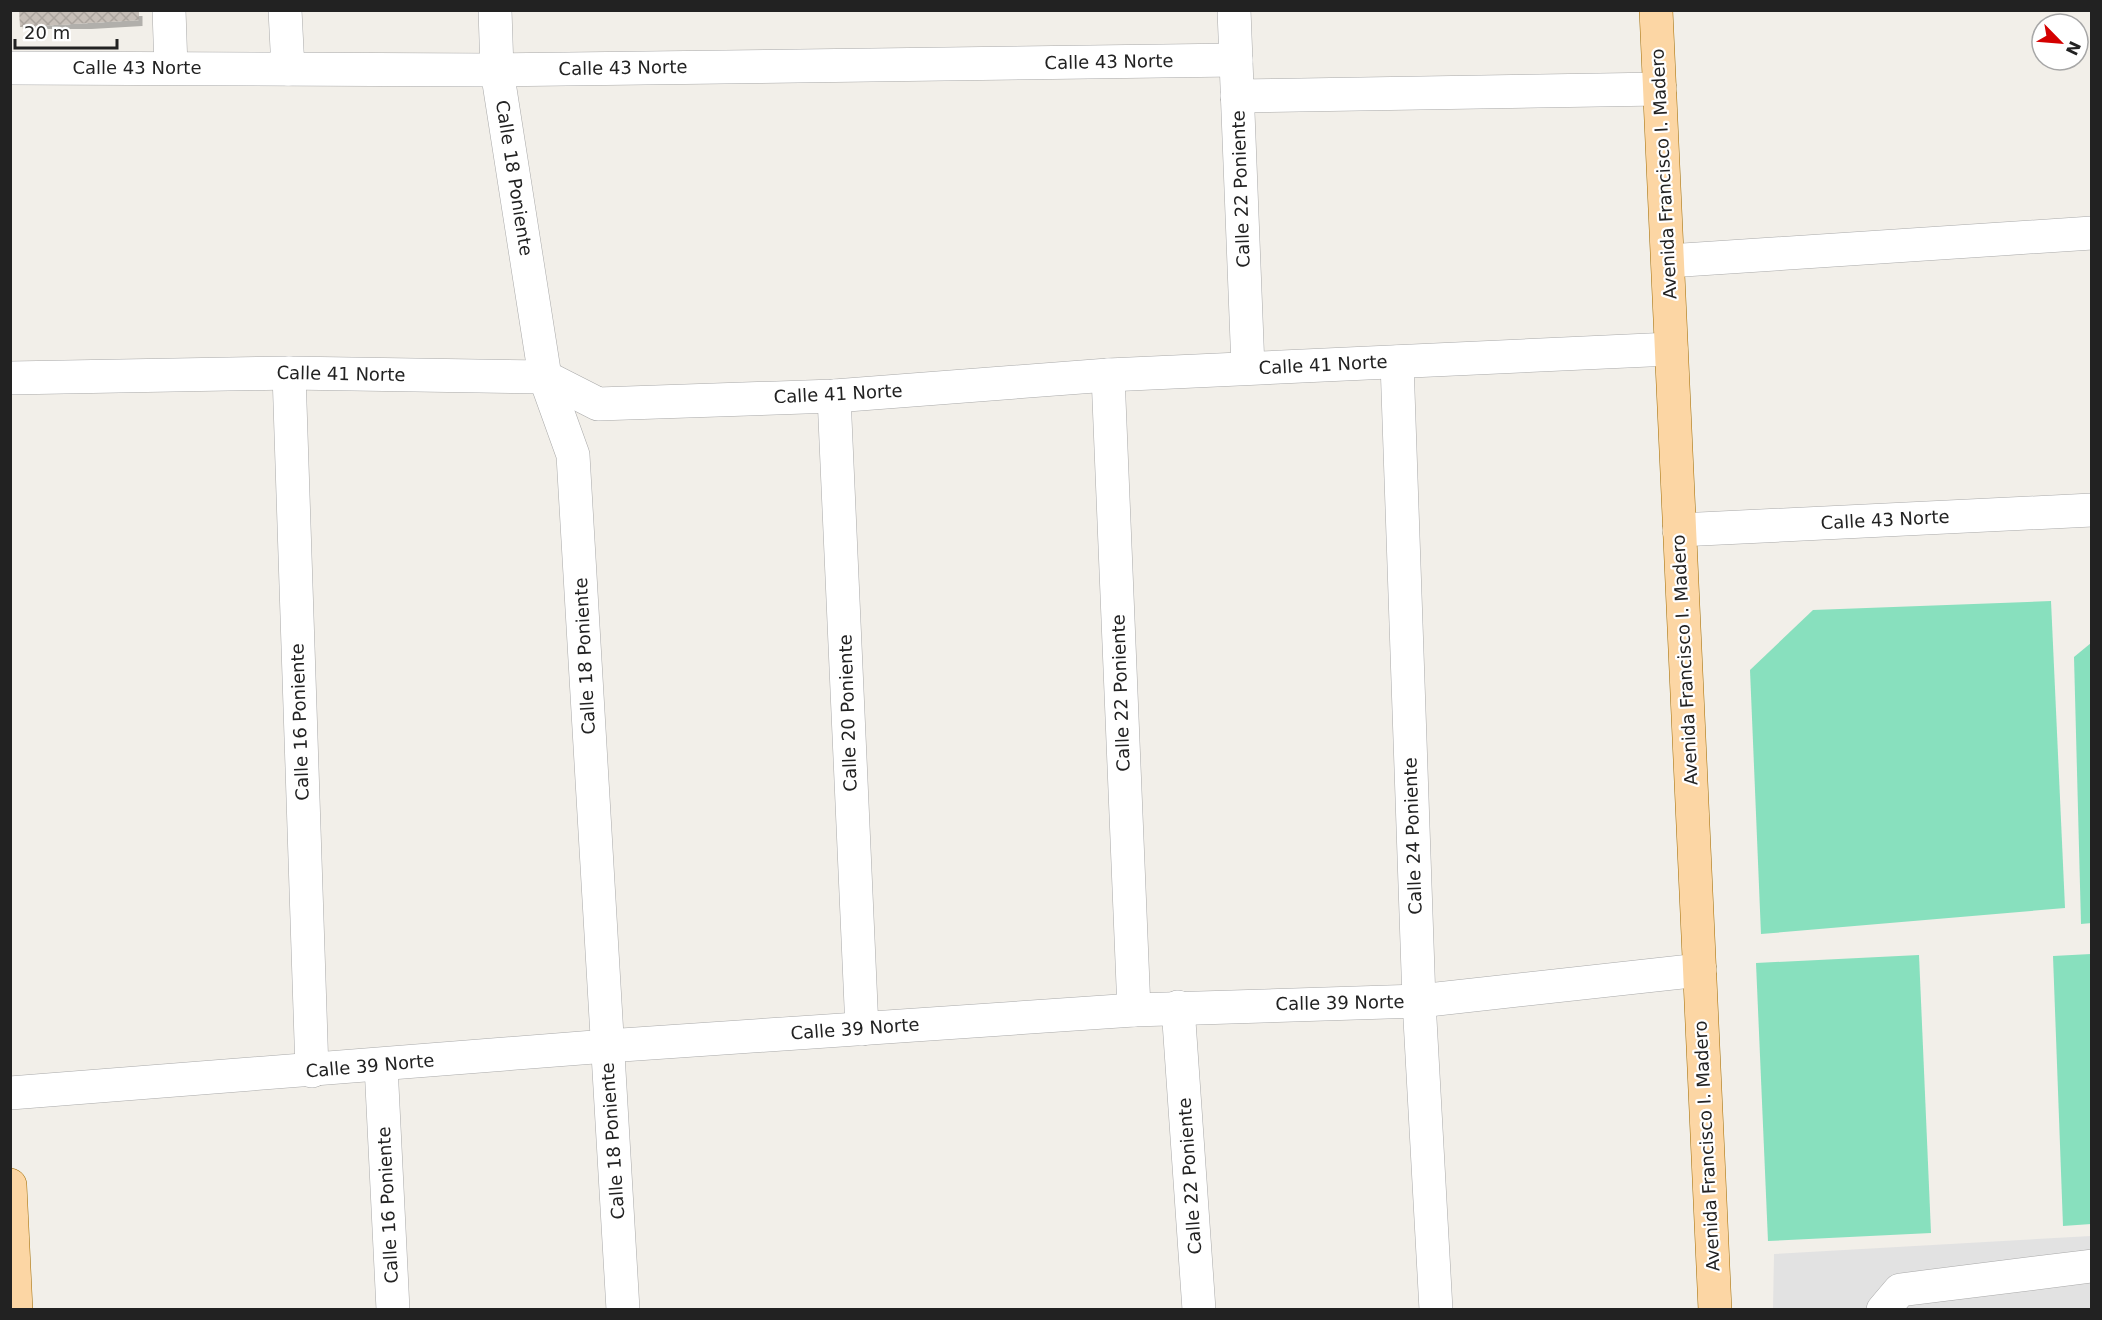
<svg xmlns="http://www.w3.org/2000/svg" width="2102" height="1320" viewBox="0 0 2102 1320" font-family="'DejaVu Sans',sans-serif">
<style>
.pitch{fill:#88e0be}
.parking{fill:#e2e2e2}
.building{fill:url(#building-cross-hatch);filter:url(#shadow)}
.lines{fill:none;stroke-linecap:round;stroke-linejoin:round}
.minor-casing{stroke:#a9a9a9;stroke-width:34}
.major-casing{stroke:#a06b00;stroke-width:34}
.minor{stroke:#fff;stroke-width:33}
.major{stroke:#fcd6a4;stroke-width:33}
.labels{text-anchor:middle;stroke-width:4.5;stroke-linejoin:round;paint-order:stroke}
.street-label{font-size:18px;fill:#222;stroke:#fff}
</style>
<defs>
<pattern id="building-cross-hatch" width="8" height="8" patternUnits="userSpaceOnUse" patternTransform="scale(1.5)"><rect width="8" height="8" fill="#c7bfb8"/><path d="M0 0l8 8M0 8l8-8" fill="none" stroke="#aba49e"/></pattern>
<filter id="shadow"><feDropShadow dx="3.5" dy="6" stdDeviation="0" flood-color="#0004"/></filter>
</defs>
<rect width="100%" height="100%" fill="#f2efe9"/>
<g class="pitch">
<polygon points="2051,601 2065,908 1761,934 1750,670 1813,610"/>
<polygon points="2091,643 2092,923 2081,924 2074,657"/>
<polygon points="2091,954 2091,1224 2063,1226 2053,956"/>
<polygon points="1919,955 1931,1233 1768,1241 1756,963"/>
</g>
<polygon class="parking" points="2091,1236 2091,1309 1773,1310 1774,1254"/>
<polygon class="building" points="19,10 139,10 139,20 20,27"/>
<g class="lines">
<g class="minor-casing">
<g id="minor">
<polyline points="169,10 171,68"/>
<polyline points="285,10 288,69"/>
<polyline points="495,10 497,70 545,377 573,455 623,1310"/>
<polyline points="1234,10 1248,368"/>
<polyline points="10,68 497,70 1236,60"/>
<polyline points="1237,96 1660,89"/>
<polyline points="1668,261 2092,233"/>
<polyline points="1397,362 1419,1001 1436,1310"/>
<polyline points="289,373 312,1071"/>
<polyline points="1108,375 1134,1010"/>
<polyline points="10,378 289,373 545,377 598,404 834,396 1108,375 1671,349"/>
<polyline points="834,396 862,1029"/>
<polyline points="1679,530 2092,510"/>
<polyline points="1178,1007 1199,1310"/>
<polyline points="381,1065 393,1310"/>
<polyline points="10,1093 607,1046 1134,1010 1419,1001 1700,970"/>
<polyline points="1883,1310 1900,1290 2092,1266"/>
</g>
</g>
<g class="major-casing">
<g id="major">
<polyline points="1656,10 1715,1310"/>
<polyline points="10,1185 16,1310"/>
</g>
</g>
<use href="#minor" class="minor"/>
<use href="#major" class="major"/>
</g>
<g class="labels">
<g class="street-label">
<text transform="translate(1109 62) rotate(-1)" y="6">Calle 43 Norte</text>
<text x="137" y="74">Calle 43 Norte</text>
<text transform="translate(623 68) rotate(-1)" y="6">Calle 43 Norte</text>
<text transform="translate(1664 174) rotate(-93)" y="6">Avenida Francisco I. Madero</text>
<text transform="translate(514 178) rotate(81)" y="6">Calle 18 Poniente</text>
<text transform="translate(1241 189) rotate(-92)" y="6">Calle 22 Poniente</text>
<text transform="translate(1323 365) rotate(-3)" y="6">Calle 41 Norte</text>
<text transform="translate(341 374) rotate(1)" y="6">Calle 41 Norte</text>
<text transform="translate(838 394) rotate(-3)" y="6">Calle 41 Norte</text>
<text transform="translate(1885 520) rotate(-3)" y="6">Calle 43 Norte</text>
<text transform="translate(585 656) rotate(-93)" y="6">Calle 18 Poniente</text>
<text transform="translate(1685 660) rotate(-93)" y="6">Avenida Francisco I. Madero</text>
<text transform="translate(1121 693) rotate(-92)" y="6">Calle 22 Poniente</text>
<text transform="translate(848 713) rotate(-92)" y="6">Calle 20 Poniente</text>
<text transform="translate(300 722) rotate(-92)" y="6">Calle 16 Poniente</text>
<text transform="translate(1413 836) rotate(-92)" y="6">Calle 24 Poniente</text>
<text transform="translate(1340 1003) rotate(-1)" y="6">Calle 39 Norte</text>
<text transform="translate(855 1029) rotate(-4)" y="6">Calle 39 Norte</text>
<text transform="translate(370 1066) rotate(-5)" y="6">Calle 39 Norte</text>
<text transform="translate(613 1141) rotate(-94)" y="6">Calle 18 Poniente</text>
<text transform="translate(1707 1146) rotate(-93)" y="6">Avenida Francisco I. Madero</text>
<text transform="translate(1190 1176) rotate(-94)" y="6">Calle 22 Poniente</text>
<text transform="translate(388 1205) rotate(-93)" y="6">Calle 16 Poniente</text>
</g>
</g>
<rect width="2102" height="1320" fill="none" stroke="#222222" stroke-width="24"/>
<g transform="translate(2060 42) rotate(115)"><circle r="28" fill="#ffffff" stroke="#a7a7a7" stroke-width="1.5"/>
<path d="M0-4.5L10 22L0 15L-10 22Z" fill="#d40000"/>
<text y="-9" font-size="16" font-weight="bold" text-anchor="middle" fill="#222222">N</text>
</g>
<path d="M15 39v9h102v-9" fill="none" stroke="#222222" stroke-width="3"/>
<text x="24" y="39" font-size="18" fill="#222222" stroke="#ffffff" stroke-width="4.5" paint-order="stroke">20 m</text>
</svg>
